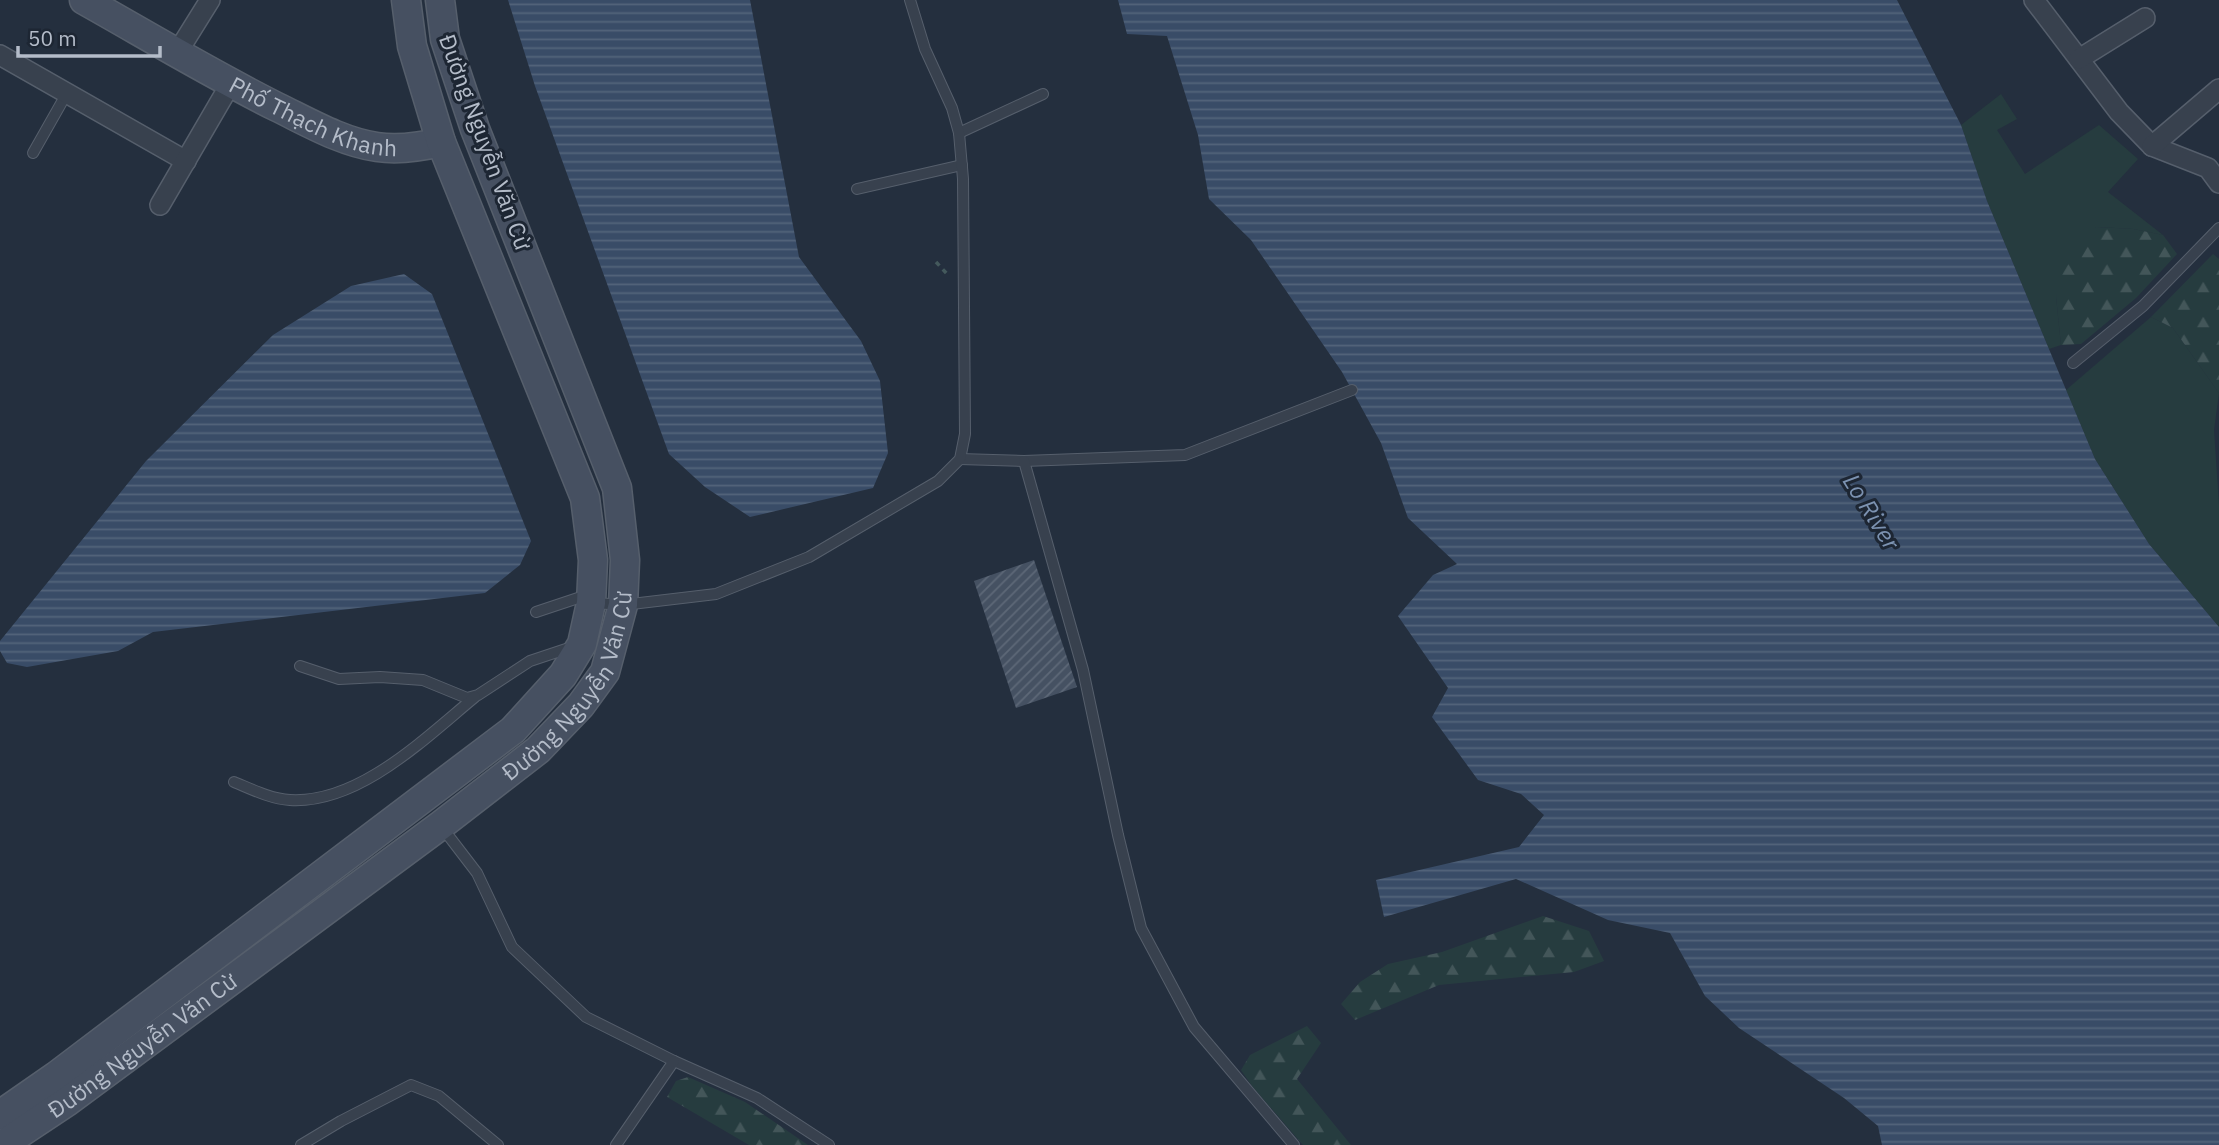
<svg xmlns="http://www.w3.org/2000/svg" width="2219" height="1145" viewBox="0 0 2219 1145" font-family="'IBM Plex Sans',sans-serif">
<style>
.grass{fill:#263c3f}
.forest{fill:url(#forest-firs)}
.water{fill:url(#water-rules)}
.building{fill:url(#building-hatch)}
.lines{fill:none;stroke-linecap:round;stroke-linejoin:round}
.lane-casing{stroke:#565f6c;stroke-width:12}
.street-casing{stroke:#565f6c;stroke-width:22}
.secondary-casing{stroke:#565f6c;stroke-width:31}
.path{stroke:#44595c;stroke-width:3.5;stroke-dasharray:5 5;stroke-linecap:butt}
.lane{stroke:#38414e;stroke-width:10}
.street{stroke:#38414e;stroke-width:19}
.secondary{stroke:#465061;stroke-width:28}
.labels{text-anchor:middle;stroke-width:6;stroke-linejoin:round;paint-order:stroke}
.street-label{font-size:23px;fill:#b4bcc9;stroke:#1d2633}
.water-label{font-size:24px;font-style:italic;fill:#7c92b1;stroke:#1d2633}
</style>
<defs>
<pattern id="forest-firs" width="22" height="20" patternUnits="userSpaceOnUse" patternTransform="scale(1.75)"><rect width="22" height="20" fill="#263c3f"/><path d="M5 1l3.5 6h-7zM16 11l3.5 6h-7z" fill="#435659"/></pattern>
<pattern id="water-rules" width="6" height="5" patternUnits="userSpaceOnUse" patternTransform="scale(1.75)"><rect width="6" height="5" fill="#394c67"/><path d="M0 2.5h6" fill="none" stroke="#53647b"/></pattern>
<pattern id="building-hatch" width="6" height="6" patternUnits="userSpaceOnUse" patternTransform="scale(1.75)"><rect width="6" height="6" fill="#455162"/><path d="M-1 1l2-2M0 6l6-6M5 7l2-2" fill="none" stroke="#5d6877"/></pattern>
</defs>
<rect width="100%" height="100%" fill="#242f3e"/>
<g class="grass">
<polygon points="2001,94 2017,119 1997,130 2025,174 2099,125 2138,159 2108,192 2163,235 2133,229 2096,227 2056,296 2061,345 2049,349 1987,201 1961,125"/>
<polygon points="2151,317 2173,328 2219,393 2214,430 2219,505 2219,627 2149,544 2095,459 2066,390"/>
</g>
<g class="forest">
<polygon points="2096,227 2133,229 2163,235 2177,254 2136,298 2081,344 2061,345 2056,296 2069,250"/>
<polygon points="2213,254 2219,259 2219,393 2173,328 2151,317"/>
<polygon points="1543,916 1589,931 1604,961 1574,972 1439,985 1355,1020 1341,1004 1360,982 1388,964 1442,952"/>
<polygon points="1307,1026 1321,1043 1297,1079 1351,1145 1303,1145 1252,1086 1241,1070 1250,1055"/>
<polygon points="688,1077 745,1102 808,1145 749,1145 667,1097 676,1081"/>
</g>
<g class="water">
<polygon points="508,0 750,0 799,257 861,341 880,381 888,453 873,488 750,517 705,487 669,454 535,86"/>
<polygon points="1118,0 1897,0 1961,125 1987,201 2095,459 2149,544 2219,627 2219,1145 1882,1145 1878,1126 1844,1098 1739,1028 1705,996 1670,933 1608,920 1516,879 1384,917 1376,880 1519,847 1544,815 1521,794 1478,780 1432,717 1448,688 1398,616 1433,575 1457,564 1408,518 1381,443 1342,372 1251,240 1209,199 1198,135 1167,36 1127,34"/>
<polygon points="404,274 432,294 531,541 520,565 485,593 153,632 118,651 27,667 7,663 0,651 0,641 146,461 273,335 351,286"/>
</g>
<polygon class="building" points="1034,560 1077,687 1016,708 974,581"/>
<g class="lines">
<g class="lane-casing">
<g id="lane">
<polyline points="959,133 1043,94"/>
<polyline points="33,153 67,93"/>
<polyline points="857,189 962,165"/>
<polyline points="2073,363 2143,306 2219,228"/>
<polyline points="960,459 1024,461 1185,455 1352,390"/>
<polyline points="1024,461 1083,670 1118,835 1141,928 1194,1027 1294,1145"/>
<polyline points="595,603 623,605 716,594 809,557 938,481 960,459 965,434 963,179 959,133 952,108 925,49 910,0"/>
<polyline points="536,612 587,595"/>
<polyline points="300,666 339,679 380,677 423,680 467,698 478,695 530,661 575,646"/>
<path d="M 234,782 C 251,789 271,799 290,800 C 359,804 425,738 475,697"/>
<polyline points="441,826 477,873 512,947 586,1017 674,1061 757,1098 829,1145"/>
<polyline points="301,1145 341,1121 411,1085 439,1096 498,1145"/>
<polyline points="616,1145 674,1061"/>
</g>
</g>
<g class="street-casing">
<g id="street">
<polyline points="2034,0 2119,112 2152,146 2208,168 2219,183"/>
<polyline points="177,53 210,0"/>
<polyline points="0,55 186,161"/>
<polyline points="2079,59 2145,18"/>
<polyline points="2152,146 2219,89"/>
<polyline points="160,205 231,83"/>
</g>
</g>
<g class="secondary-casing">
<g id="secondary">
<path id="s1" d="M 84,0 C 148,36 211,74 277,107 C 308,122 342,142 377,147 C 398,150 420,147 441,142"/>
<polyline points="0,1115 56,1076 513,730 563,675 582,644 591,603 593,560 585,498 441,142 412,46 406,0"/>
<path id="s2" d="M 2,1145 L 68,1101 L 441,825 L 538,750 L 581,705 L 605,672 L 623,605 L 625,560 L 617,488 L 475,129 L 445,39 L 440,0"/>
</g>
</g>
<polyline class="path" points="936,262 949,276"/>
<use href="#lane" class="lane"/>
<use href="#street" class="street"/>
<use href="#secondary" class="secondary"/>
</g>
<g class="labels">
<g class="street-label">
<text dy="8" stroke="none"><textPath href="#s1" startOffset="259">Phố Thạch Khanh</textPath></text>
<text transform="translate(485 142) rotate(70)" y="8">Đường Nguyễn Văn Cừ</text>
<text dy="8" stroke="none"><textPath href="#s2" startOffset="738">Đường Nguyễn Văn Cừ</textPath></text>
<text dy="8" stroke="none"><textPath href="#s2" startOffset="172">Đường Nguyễn Văn Cừ</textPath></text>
</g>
<g class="water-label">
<text transform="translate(1871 512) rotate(58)" y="8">Lo River</text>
</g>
</g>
<path d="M18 46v10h142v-10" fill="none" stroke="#b4bcc9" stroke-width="3.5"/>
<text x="28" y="46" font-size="21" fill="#b4bcc9" stroke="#1d2633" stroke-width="5" paint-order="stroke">50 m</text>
</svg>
